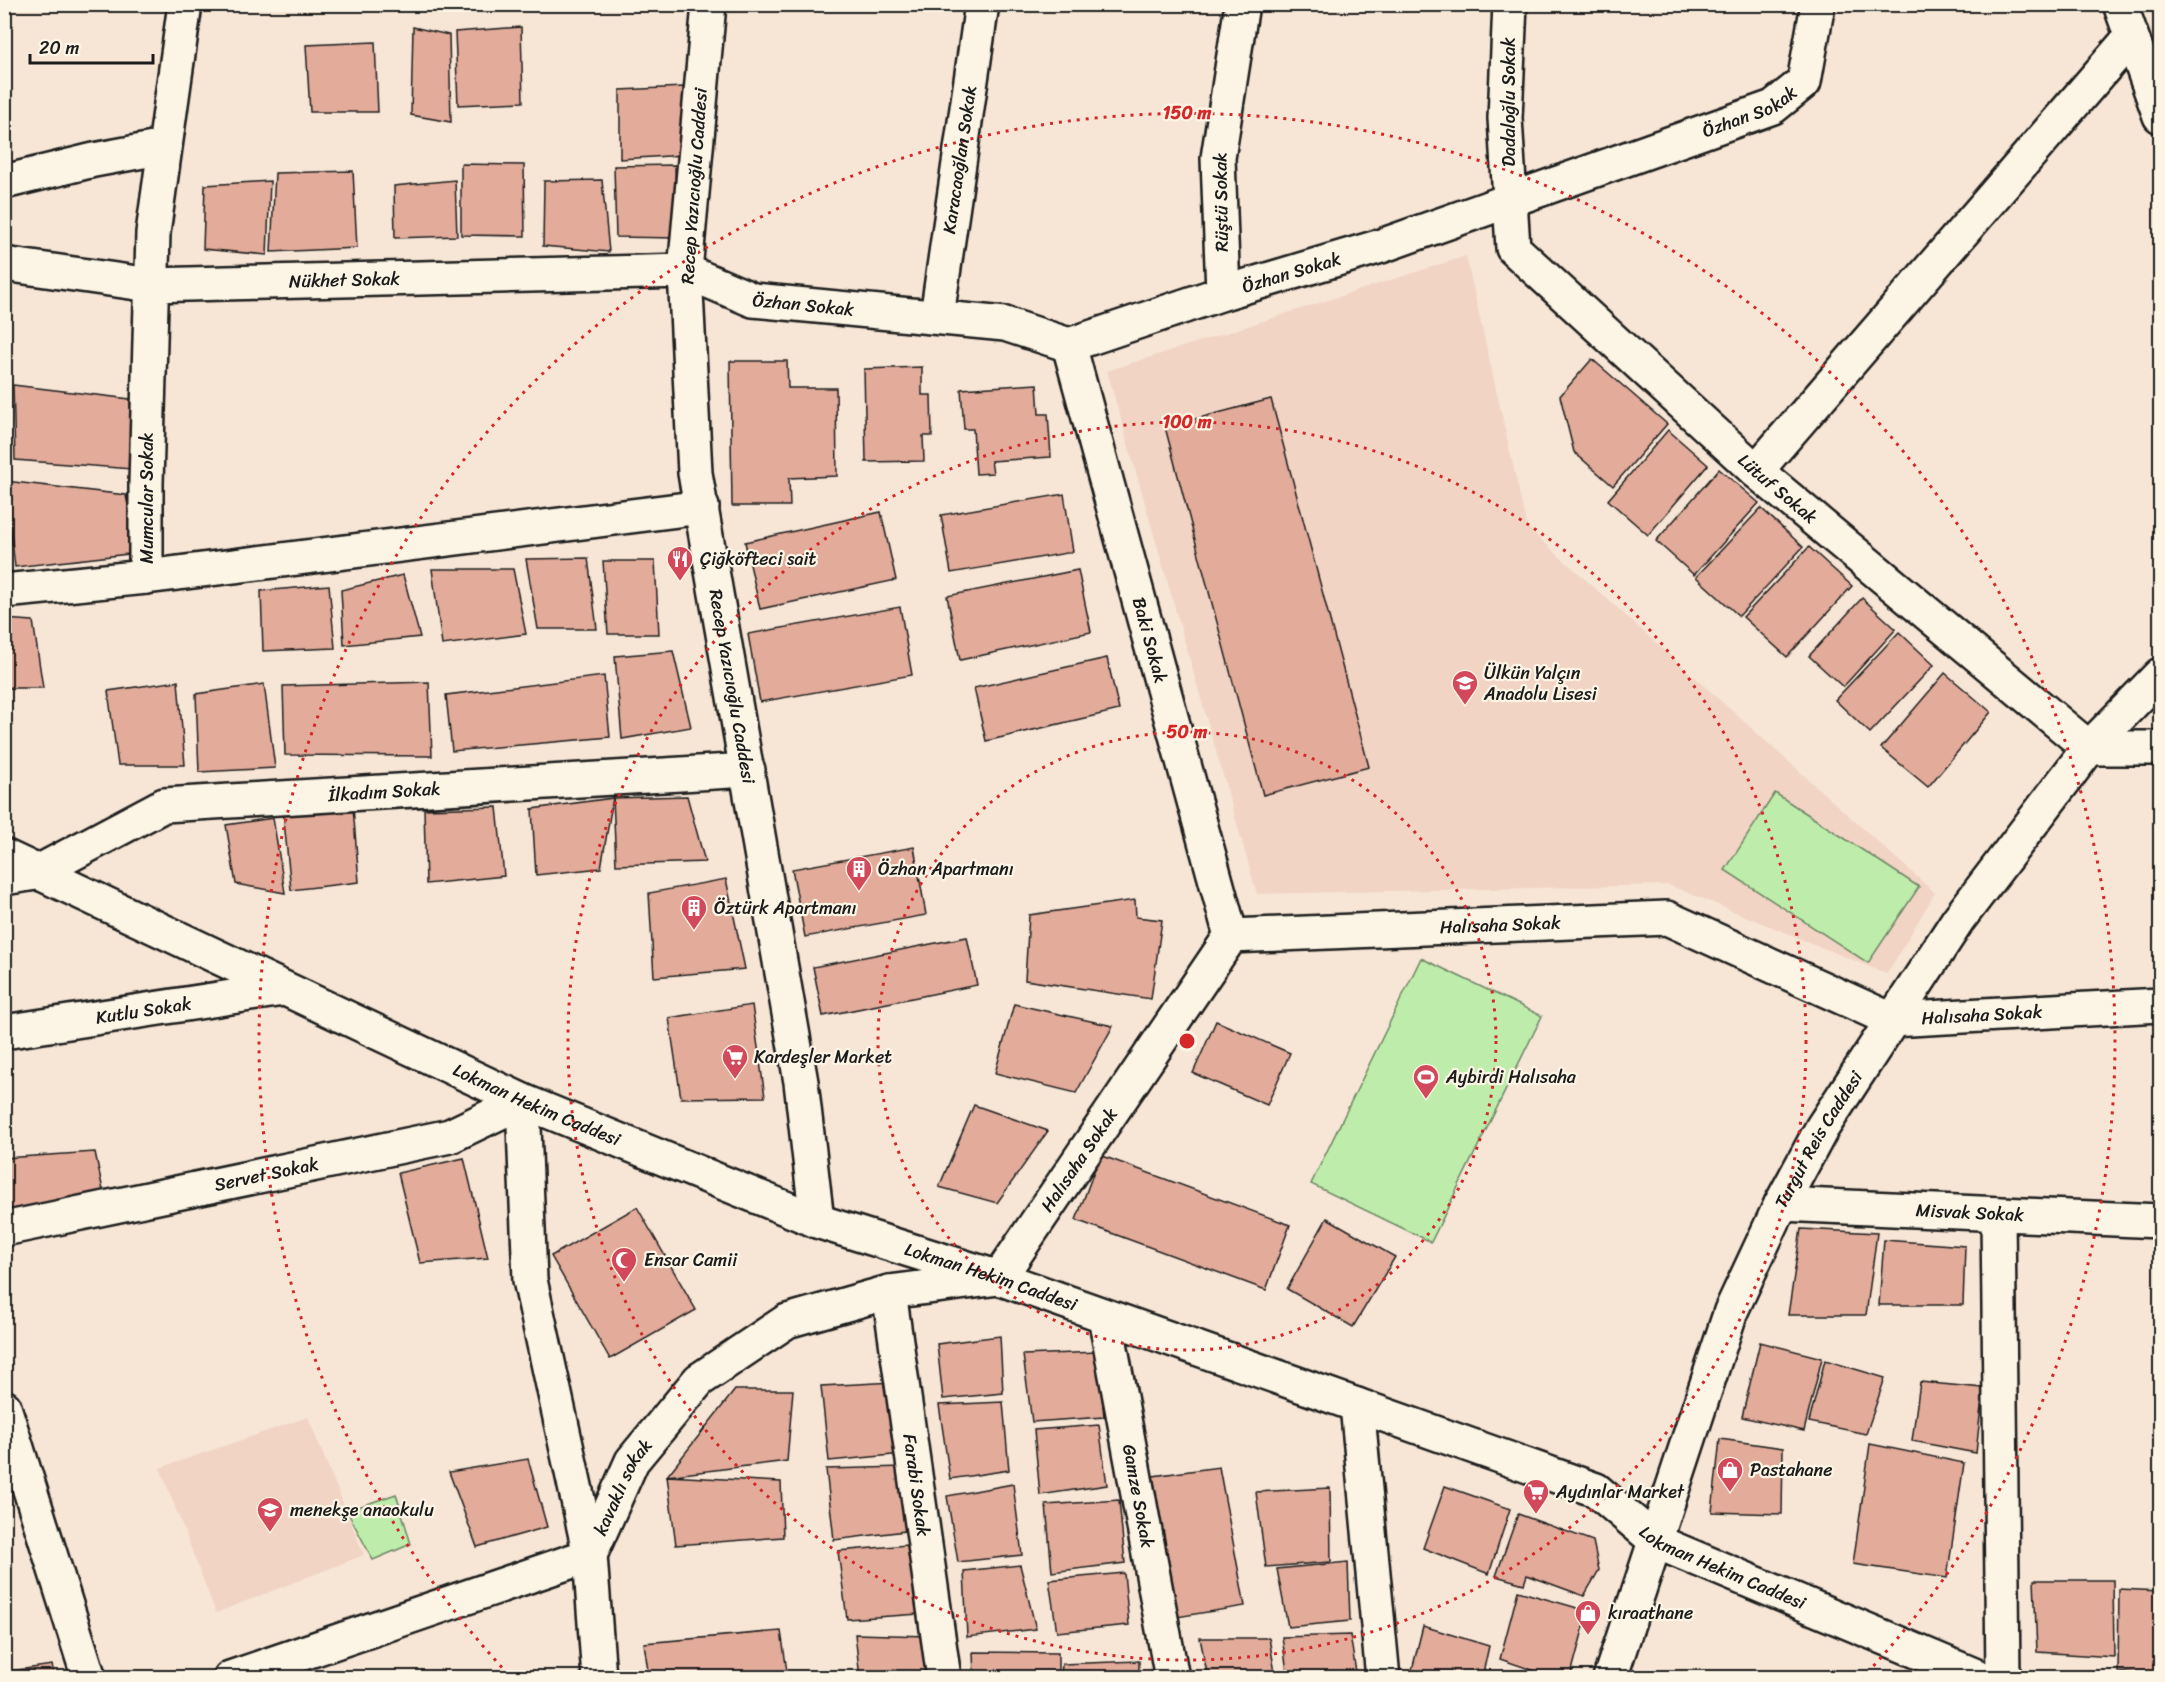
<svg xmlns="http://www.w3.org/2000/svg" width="2165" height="1682" viewBox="0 0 2165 1682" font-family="Sriracha,sans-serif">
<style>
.built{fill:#f1d4c4}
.green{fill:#beedab;stroke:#6d8464;stroke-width:1.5}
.building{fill:#e2ab9a;stroke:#1c1c1c;stroke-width:1.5}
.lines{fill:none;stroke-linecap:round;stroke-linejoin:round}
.minor-casing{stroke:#1c1c1c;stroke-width:38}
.tertiary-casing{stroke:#1c1c1c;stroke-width:38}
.minor{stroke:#fcf5e5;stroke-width:33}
.tertiary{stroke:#fcf5e5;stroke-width:33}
.ring{fill:none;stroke:#d62828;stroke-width:3;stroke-dasharray:3 6}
.labels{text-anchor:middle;stroke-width:4.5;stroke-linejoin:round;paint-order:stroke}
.street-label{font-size:18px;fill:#1c1c1c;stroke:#fcf5e5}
.poi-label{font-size:18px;fill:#1c1c1c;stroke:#fcf5e5;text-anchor:start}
.centre{fill:#d62828;stroke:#fcf5e5;stroke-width:3}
.ring-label{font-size:18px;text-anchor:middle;font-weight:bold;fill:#d62828;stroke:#fcf5e5;stroke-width:4.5;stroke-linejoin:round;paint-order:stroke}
</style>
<rect width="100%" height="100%" fill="#f7e6d6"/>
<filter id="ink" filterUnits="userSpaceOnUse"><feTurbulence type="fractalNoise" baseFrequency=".0167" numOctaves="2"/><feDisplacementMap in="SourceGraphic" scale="12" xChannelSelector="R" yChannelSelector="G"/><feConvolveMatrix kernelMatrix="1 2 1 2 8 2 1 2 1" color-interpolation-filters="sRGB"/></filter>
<g filter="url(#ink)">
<g class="built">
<polygon points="1466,256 1527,527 1935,893 1887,974 1669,885 1257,894 1107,371"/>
<polygon points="308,1417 364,1555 216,1613 160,1468"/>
</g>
<g class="green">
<polygon points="1775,793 1919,887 1868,963 1725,870"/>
<polygon points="1421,958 1542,1016 1431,1242 1311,1184"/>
<polygon points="396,1494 411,1544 373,1560 347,1511"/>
</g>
<g class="building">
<polygon points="413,27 449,35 451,122 411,115"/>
<polygon points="521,27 523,102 458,105 455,32"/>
<polygon points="375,42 378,112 310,112 306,45"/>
<polygon points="684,87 685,155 620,159 620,90"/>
<polygon points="461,164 524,165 525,236 461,235"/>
<polygon points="675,165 677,238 616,237 614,166"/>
<polygon points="353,171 357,248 271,252 275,173"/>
<polygon points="455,180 457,236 395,238 394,186"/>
<polygon points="602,180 609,252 543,246 544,181"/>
<polygon points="270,181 267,255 203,249 205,185"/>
<polygon points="1592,359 1667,424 1613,486 1574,452 1560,396"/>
<polygon points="730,361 787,361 788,388 836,388 837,476 789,478 790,506 732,506"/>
<polygon points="922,367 922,395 931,395 932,436 923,436 924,461 866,462 864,369"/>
<polygon points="1037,384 1039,414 1048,414 1051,457 991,461 993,473 976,474 973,429 964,429 961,389"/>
<polygon points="13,385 130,399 132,469 15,460"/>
<polygon points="1271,399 1369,767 1263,795 1165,427"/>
<polygon points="1668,430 1708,465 1648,535 1608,500"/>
<polygon points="1719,469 1759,503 1694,575 1656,541"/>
<polygon points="5,481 126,495 137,553 15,567"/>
<polygon points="1064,494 1073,552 951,573 941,515"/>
<polygon points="1761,508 1803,547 1739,616 1696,577"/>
<polygon points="881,512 896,580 760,609 745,542"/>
<polygon points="1809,547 1852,586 1787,657 1743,617"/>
<polygon points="588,558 597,629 538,629 526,559"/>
<polygon points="603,561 655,561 659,634 608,634"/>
<polygon points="432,569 513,569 526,634 442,645"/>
<polygon points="1078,570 1091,632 960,660 947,596"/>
<polygon points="403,575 420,637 344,645 341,590"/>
<polygon points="329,585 335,648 263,651 261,591"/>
<polygon points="1862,598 1896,629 1843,687 1809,656"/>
<polygon points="900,607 912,675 760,702 748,634"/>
<polygon points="4,619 33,621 43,688 4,688"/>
<polygon points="1899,632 1934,665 1870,733 1835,700"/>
<polygon points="673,651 691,727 622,739 615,656"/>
<polygon points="1107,658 1119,710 986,741 974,688"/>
<polygon points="1945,673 1991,712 1928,787 1881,748"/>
<polygon points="604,676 610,737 452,751 446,695"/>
<polygon points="178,681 185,765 118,765 108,691"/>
<polygon points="429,682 432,756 285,755 283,686"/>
<polygon points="264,684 275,768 199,772 196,694"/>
<polygon points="687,796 705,862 616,865 613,798"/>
<polygon points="613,798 601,868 536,875 532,809"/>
<polygon points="353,807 359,882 291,890 283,811"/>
<polygon points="497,807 504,876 426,884 424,809"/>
<polygon points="273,818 285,893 236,884 226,825"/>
<polygon points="914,847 926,915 805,937 792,869"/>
<polygon points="726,879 745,969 654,977 649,893"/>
<polygon points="1135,900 1136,917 1162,920 1151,999 1025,980 1029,915"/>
<polygon points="967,937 977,985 823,1016 813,967"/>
<polygon points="1014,1004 1113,1026 1076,1093 995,1073"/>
<polygon points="752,1005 765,1097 681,1098 669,1018"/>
<polygon points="1216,1021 1290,1053 1267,1105 1193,1073"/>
<polygon points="974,1105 1048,1131 997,1203 939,1187"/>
<polygon points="95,1152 104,1195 5,1219 4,1158"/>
<polygon points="1100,1155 1290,1225 1266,1290 1076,1220"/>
<polygon points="464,1158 488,1258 420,1263 398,1173"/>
<polygon points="637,1207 696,1310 610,1359 551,1256"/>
<polygon points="1327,1218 1395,1257 1353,1327 1287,1289"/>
<polygon points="1801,1229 1877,1233 1866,1315 1788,1315"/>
<polygon points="1884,1240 1965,1246 1963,1305 1879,1305"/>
<polygon points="1000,1336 1003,1393 943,1399 937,1344"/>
<polygon points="1760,1342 1822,1358 1804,1431 1742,1417"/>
<polygon points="1098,1352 1104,1417 1032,1422 1023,1355"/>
<polygon points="1825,1360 1885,1378 1866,1434 1809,1422"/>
<polygon points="894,1382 903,1454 829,1461 821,1386"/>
<polygon points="1920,1382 1983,1388 1976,1453 1912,1441"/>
<polygon points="735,1390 793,1390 787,1461 667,1476"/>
<polygon points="1003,1402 1009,1470 950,1479 939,1405"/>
<polygon points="1099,1425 1107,1485 1040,1495 1034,1430"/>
<polygon points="1720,1439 1783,1448 1782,1514 1712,1512"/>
<polygon points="1870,1444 1964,1463 1947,1578 1853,1564"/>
<polygon points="528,1459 547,1527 477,1547 449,1472"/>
<polygon points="905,1467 913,1530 834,1540 826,1469"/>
<polygon points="1219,1467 1245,1606 1177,1617 1153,1476"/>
<polygon points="667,1476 781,1482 783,1537 676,1545"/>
<polygon points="1013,1484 1022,1555 958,1562 947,1496"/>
<polygon points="1445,1486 1510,1509 1489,1574 1423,1548"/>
<polygon points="1330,1488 1331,1562 1266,1567 1256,1492"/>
<polygon points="1119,1500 1125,1563 1052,1572 1046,1505"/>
<polygon points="1518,1514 1593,1541 1599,1570 1584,1596 1527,1575 1524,1584 1496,1576"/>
<polygon points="919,1544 934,1613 847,1619 838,1551"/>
<polygon points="1348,1562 1350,1621 1288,1627 1277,1569"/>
<polygon points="1020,1565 1036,1629 967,1637 964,1571"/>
<polygon points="1124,1573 1129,1625 1057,1632 1049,1580"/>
<polygon points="2034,1580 2113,1580 2114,1657 2037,1652"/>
<polygon points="2119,1589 2160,1591 2160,1674 2118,1672"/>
<polygon points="1518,1591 1588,1611 1570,1678 1556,1678 1500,1659"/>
<polygon points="1423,1626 1489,1646 1482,1678 1410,1678"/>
<polygon points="781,1631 788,1678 649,1678 644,1643"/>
<polygon points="855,1634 927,1636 928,1678 860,1678"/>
<polygon points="1350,1635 1357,1678 1288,1678 1282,1637"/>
<polygon points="1200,1638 1269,1638 1276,1678 1208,1678"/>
<polygon points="973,1652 1058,1653 1058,1678 974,1678"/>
<polygon points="1139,1661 1139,1678 1061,1678 1062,1664"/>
<polygon points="52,1665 55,1678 4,1678 4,1672"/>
</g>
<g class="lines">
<g class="minor-casing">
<g id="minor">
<polyline points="185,4 153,233 146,483 146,577 702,507"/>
<path id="s1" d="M 1510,4 L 1505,118 L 1513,248 L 1756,471 L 2089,748 L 2160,748"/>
<polyline points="2120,4 2160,116"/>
<polyline points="4,182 94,160 164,147"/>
<path id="s2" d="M 4,264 L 151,285 L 685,271 L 753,300 L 1005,324 L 1069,345 L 1223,293 L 1381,246 L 1773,107 L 1804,82 L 1818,4"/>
<polyline points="1223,293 1218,158 1242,4"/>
<path id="s3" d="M 937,316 L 982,4"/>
<path id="s4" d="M 1069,345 L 1231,936"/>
<polyline points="1756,471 2131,37"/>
<polyline points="4,591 146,577"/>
<path id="s5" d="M 4,878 L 36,873 L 164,805 L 748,770"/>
<path id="s6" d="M 4,1032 L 283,989"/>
<path id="s7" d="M 1781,1204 L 2160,1221"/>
<polyline points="1998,1214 2003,1678"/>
<path id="s8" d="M 4,1229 L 450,1136 L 523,1101 L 530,1280 L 590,1555 L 599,1678"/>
<path id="s9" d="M 889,1292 L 944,1678"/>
<path id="s10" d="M 1105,1316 L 1172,1678"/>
<polyline points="1357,1405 1383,1678"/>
<polyline points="4,1407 89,1678"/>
<path id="s11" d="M 230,1678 L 590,1555 L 632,1461 L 699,1380 L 787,1321 L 889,1292 L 999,1278 L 1231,936 L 1667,918 L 1892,1020 L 2160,1005"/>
</g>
</g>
<g class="tertiary-casing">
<g id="tertiary">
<path id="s12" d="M 709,4 L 685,271 L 695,473 L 801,1082 L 817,1221"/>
<path id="s13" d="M 4,856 L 523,1101 L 817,1221 L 999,1278 L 1596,1490 L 1657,1542 L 1981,1678"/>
<path id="s14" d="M 1610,1678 L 1731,1311 L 1781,1204 L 1822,1128 L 1958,920 L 2089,748 L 2160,675"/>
</g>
</g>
<use href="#minor" class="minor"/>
<use href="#tertiary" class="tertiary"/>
</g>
</g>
<g class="ring">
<circle cx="1187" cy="1041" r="309"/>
<circle cx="1187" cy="1041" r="619"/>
<path d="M508 1674A928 928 0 1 1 1866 1674"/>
</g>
<defs>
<g id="restaurant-pin" transform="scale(1.35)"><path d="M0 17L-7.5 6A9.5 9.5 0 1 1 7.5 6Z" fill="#d1495b" stroke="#fcf5e5"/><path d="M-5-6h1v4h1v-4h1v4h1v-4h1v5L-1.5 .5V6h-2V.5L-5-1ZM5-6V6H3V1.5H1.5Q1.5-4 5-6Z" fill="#fff"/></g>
<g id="school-pin" transform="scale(1.35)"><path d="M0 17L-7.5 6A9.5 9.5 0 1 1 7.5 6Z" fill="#d1495b" stroke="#fcf5e5"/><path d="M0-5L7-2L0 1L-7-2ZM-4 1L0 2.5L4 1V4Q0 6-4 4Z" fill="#fff"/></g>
<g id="building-pin" transform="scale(1.35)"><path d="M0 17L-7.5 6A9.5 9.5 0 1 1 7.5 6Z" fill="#d1495b" stroke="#fcf5e5"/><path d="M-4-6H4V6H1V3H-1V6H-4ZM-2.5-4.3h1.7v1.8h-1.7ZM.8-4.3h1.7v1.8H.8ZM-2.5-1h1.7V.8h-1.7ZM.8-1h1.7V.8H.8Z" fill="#fff"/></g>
<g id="supermarket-pin" transform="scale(1.35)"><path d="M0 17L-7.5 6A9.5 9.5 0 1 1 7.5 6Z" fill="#d1495b" stroke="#fcf5e5"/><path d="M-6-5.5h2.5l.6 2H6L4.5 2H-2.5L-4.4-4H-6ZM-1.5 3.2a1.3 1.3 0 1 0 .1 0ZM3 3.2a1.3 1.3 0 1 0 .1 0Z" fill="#fff"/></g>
<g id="stadium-pin" transform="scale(1.35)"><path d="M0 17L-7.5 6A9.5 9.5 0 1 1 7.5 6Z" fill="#d1495b" stroke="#fcf5e5"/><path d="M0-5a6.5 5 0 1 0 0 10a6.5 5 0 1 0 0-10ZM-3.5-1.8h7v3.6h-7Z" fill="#fff"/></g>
<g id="mosque-pin" transform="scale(1.35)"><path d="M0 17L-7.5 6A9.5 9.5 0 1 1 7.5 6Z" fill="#d1495b" stroke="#fcf5e5"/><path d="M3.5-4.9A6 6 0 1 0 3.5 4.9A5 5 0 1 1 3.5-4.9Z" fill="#fff"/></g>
<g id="shop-pin" transform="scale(1.35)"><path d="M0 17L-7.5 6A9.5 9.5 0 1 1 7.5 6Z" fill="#d1495b" stroke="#fcf5e5"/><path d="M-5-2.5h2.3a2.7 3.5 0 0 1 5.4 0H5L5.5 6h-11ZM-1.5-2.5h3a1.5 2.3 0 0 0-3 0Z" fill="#fff"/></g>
</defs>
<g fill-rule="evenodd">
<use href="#restaurant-pin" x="680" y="559"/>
<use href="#school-pin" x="1465" y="683"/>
<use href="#building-pin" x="859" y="869"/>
<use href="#building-pin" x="694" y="908"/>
<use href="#supermarket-pin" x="735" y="1057"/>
<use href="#stadium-pin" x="1426" y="1077"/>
<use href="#mosque-pin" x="624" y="1260"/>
<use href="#shop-pin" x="1730" y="1470"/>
<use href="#supermarket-pin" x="1536" y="1492"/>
<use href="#school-pin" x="270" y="1510"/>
<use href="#shop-pin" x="1588" y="1613"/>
</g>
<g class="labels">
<g class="street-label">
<text transform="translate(1509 102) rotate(-90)" y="6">Dadaloğlu Sokak</text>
<text dy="6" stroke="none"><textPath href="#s2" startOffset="1797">Özhan Sokak</textPath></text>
<text dy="6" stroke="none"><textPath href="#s3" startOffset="158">Karacaoğlan Sokak</textPath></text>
<text transform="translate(694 186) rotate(-86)" y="6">Recep Yazıcıoğlu Caddesi</text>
<text transform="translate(1221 202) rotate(-91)" y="6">Rüştü Sokak</text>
<text dy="6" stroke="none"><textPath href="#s2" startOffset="1311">Özhan Sokak</textPath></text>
<text dy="6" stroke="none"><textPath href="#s2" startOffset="342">Nükhet Sokak</textPath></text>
<text dy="6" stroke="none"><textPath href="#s2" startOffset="807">Özhan Sokak</textPath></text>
<text dy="6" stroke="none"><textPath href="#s1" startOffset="602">Lütuf Sokak</textPath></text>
<text transform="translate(147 498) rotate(-90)" y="6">Mumcular Sokak</text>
<text dy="6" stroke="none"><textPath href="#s4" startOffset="306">Baki Sokak</textPath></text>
<text dy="6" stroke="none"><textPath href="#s12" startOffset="687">Recep Yazıcıoğlu Caddesi</textPath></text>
<text dy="6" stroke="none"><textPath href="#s5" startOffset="398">İlkadım Sokak</textPath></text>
<text dy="6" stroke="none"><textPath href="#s11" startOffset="1594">Halısaha Sokak</textPath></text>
<text dy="6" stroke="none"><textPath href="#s6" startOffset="141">Kutlu Sokak</textPath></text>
<text dy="6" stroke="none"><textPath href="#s11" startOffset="2098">Halısaha Sokak</textPath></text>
<text dy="6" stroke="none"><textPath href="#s13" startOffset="588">Lokman Hekim Caddesi</textPath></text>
<text dy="6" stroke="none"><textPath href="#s14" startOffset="579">Turgut Reis Caddesi</textPath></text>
<text dy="6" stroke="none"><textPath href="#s11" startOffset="1054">Halısaha Sokak</textPath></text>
<text dy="6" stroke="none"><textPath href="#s8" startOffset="268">Servet Sokak</textPath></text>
<text dy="6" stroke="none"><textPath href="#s7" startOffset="189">Misvak Sokak</textPath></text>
<text dy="6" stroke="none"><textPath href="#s13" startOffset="1074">Lokman Hekim Caddesi</textPath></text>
<text dy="6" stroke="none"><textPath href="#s9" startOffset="195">Farabi Sokak</textPath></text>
<text dy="6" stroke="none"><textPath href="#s11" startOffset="456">kavaklı sokak</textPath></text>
<text dy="6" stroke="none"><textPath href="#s10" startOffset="183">Gamze Sokak</textPath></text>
<text dy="6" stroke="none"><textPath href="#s13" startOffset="1866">Lokman Hekim Caddesi</textPath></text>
</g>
<g class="poi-label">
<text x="700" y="565">Çiğköfteci sait</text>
<text x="1484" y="679">Ülkün Yalçın<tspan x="1484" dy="21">Anadolu Lisesi</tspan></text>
<text x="878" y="875">Özhan Apartmanı</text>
<text x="714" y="914">Öztürk Apartmanı</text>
<text x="754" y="1063">Kardeşler Market</text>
<text x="1446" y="1083">Aybirdi Halısaha</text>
<text x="644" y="1266">Ensar Camii</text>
<text x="1750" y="1476">Pastahane</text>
<text x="1556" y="1498">Aydınlar Market</text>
<text x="290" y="1516">menekşe anaokulu</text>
<text x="1608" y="1619">kıraathane</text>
</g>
</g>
<circle cx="1187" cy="1041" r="9" class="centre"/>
<g class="ring-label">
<text x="1187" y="119">150 m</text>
<text x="1187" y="428">100 m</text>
<text x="1187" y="738">50 m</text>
</g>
<rect width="2165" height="1682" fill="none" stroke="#fcf5e5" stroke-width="24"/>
<rect x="12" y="12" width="2141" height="1658" fill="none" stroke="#1c1c1c" stroke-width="2" filter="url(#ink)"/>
<path d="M30 54v9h123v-9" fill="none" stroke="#1c1c1c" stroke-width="3"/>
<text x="39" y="54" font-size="18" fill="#1c1c1c" stroke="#fcf5e5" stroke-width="4.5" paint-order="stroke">20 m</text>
</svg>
